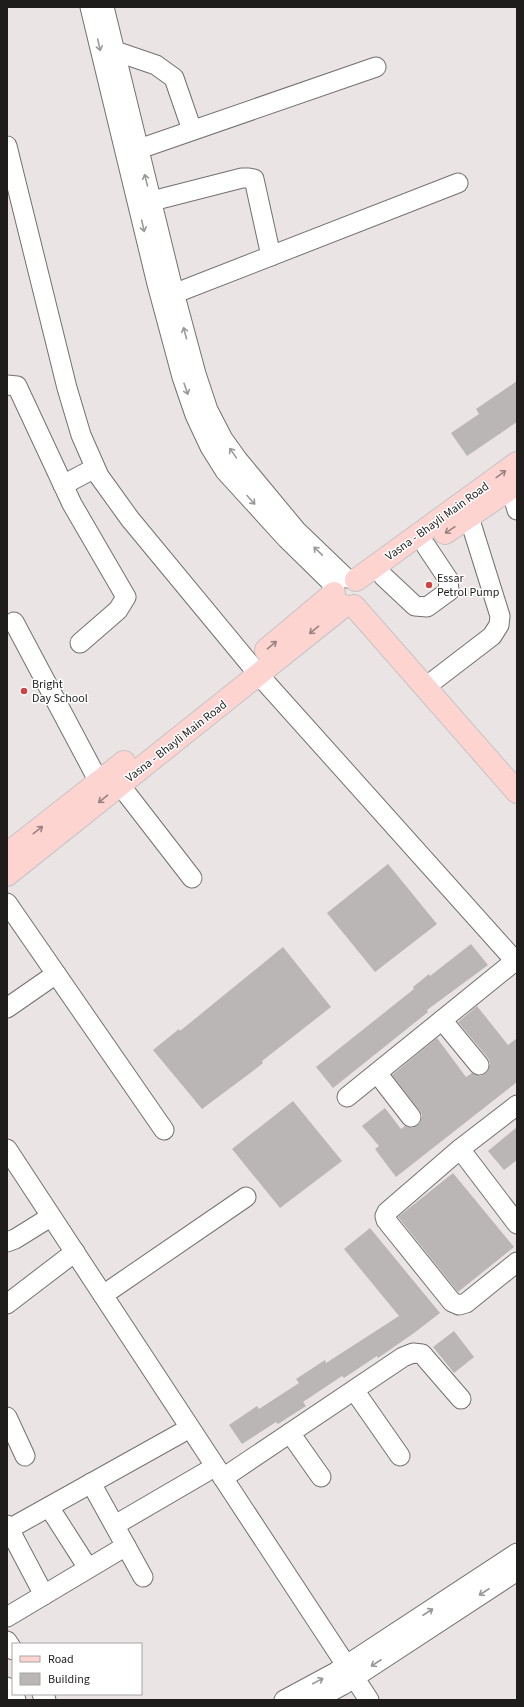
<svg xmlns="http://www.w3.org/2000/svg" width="524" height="1707" viewBox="0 0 524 1707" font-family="'Source Sans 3',sans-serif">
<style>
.building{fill:#bbb6b6}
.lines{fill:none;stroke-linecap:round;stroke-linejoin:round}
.minor-casing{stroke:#757070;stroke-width:21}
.major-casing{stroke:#c4c4c4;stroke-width:24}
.minor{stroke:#fff;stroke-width:19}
.major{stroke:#fed4d1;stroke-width:22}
.oneway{stroke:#9a9999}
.oneway2{stroke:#998280}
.poi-dot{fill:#d14243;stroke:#fff;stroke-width:1.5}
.labels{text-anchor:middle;stroke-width:3;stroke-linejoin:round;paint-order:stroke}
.street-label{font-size:12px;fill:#1e1d1c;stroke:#fff}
.poi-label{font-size:12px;fill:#1e1d1c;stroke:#fff;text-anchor:start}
</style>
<rect width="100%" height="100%" fill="#eae5e4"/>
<g class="building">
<polygon points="517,381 517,422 467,456 451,433 479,414 476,409"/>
<polygon points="388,864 437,924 375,972 327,913"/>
<polygon points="471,944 488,965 427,1010 428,1012 333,1088 316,1067 414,989 413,987 429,974 430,976"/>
<polygon points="283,947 331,1007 262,1061 263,1063 253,1071 202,1109 153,1050 179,1029 180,1031"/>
<polygon points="477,1006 508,1045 517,1038 517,1082 396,1177 375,1149 379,1146 362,1126 385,1108 401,1129 405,1126 412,1128 418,1125 421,1121 422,1115 420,1111 392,1075 437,1038 466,1077 472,1073 480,1076 486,1073 489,1068 490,1063 488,1058 458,1022"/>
<polygon points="293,1101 342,1161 280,1208 232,1149"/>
<polygon points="517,1127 517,1160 504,1170 488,1151"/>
<polygon points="453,1173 514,1247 458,1292 398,1217"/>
<polygon points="370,1228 440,1313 414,1333 378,1358 377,1356 344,1378 342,1376 303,1402 306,1406 278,1424 276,1422 242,1444 229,1425 257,1406 259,1409 299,1383 296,1379 325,1360 326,1363 399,1316 344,1249"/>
<polygon points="454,1331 474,1357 454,1373 433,1347"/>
</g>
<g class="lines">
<g class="minor-casing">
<g id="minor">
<polyline points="90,7 157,284 182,377 195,415 210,447 225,471 287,539 335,586"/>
<polyline points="104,7 171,281 196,374 208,410 223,439 238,460 296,530 346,578"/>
<polyline points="115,51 156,65 174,78 192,130"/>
<polyline points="7,146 67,388 81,435 99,476 130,519 259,675 517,963"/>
<polyline points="139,149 376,67"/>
<polyline points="152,201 242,178 249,178 254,179 271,256"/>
<polyline points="163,298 458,183"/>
<polyline points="7,385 17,386 72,504 126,597 118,610 80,643"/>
<polyline points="63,485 95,468"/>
<polyline points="511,489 517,510"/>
<polyline points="383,576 415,606 427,607 449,591 448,579 426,546"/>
<polyline points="14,622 99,782"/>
<polyline points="432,682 492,636 499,625 500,616 469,517"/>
<polyline points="120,785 192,878"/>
<polyline points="7,903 164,1130"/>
<polyline points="7,1008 56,974"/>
<polyline points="442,1020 479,1065"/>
<polyline points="377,1073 411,1117"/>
<polyline points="347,1097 515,961"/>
<polyline points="517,1105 460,1149 387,1212 385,1216 386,1220 452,1302 459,1305 466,1303 517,1262"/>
<polyline points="7,1149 369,1700"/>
<polyline points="460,1149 517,1224"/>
<polyline points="7,1242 15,1239 44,1221"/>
<polyline points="103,1295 246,1197"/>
<polyline points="7,1304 75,1252"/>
<polyline points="354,1390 400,1456"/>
<polyline points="7,1417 25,1456"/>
<polyline points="290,1433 321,1477"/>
<polyline points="223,1478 403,1357 413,1353 422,1354 461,1399"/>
<polyline points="91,1483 143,1577"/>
<polyline points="49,1507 88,1568"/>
<polyline points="7,1525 44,1595"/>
<polyline points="115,1525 206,1472"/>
<polyline points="9,1529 181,1433"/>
<polyline points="7,1617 126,1546"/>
<polyline points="7,1641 13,1650"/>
<polyline points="7,1687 16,1700"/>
<polyline points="42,1694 46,1700"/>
<polyline points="284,1700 336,1672 517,1553"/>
<polyline points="315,1700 343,1685 517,1571"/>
</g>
</g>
<g class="major-casing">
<g id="major">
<polyline points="445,533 517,484"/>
<polyline points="356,580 517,463"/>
<polyline points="354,606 517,792"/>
<polyline points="266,650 334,593"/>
<polyline points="7,854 124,762"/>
<polyline points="7,875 344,606"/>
</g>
</g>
<use href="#minor" class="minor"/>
<use href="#major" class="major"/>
</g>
<defs><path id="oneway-shaft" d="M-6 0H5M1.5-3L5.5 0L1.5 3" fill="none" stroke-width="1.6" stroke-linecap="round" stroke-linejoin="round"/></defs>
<g class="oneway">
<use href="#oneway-shaft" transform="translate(99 45) rotate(77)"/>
<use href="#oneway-shaft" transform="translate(146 180) rotate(-104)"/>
<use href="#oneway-shaft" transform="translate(143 226) rotate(77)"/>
<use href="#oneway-shaft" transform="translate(185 333) rotate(-105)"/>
<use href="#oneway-shaft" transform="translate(186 389) rotate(71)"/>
<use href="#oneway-shaft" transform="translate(233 453) rotate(-125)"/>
<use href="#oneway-shaft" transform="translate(251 500) rotate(48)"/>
<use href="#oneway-shaft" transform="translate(318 551) rotate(-136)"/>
<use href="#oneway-shaft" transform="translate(484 1592) rotate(147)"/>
<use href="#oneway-shaft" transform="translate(428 1612) rotate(-33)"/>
<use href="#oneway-shaft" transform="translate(376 1663) rotate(147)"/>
<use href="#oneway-shaft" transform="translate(318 1681) rotate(-28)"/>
</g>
<g class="oneway2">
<use href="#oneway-shaft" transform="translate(501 474) rotate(-36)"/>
<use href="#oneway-shaft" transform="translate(450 530) rotate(146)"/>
<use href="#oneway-shaft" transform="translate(314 630) rotate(141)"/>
<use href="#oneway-shaft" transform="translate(272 645) rotate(-40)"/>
<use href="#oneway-shaft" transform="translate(103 799) rotate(141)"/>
<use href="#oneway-shaft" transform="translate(38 830) rotate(-38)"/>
</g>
<g class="poi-dot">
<circle cx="429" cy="585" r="4"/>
<circle cx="24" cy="691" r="4"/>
</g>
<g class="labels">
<g class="street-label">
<text transform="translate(437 521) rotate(-36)" y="4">Vasna - Bhayli Main Road</text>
<text transform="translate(176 741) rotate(-38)" y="4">Vasna - Bhayli Main Road</text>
</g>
<g class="poi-label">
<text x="437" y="582">Essar<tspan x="437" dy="14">Petrol Pump</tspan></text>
<text x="32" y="688">Bright<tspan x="32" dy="14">Day School</tspan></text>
</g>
</g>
<rect width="524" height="1707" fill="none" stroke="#1e1d1c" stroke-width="16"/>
<rect x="12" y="1643" width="130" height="52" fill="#ffffff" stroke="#a5a5a4"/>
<rect x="20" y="1656" width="20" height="6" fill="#fed4d1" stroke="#a5a5a4"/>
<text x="48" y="1663" font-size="12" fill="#1e1d1c">Road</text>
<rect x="20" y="1673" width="20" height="12" fill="#bbb6b6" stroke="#a5a5a4"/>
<text x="48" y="1683" font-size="12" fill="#1e1d1c">Building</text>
</svg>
